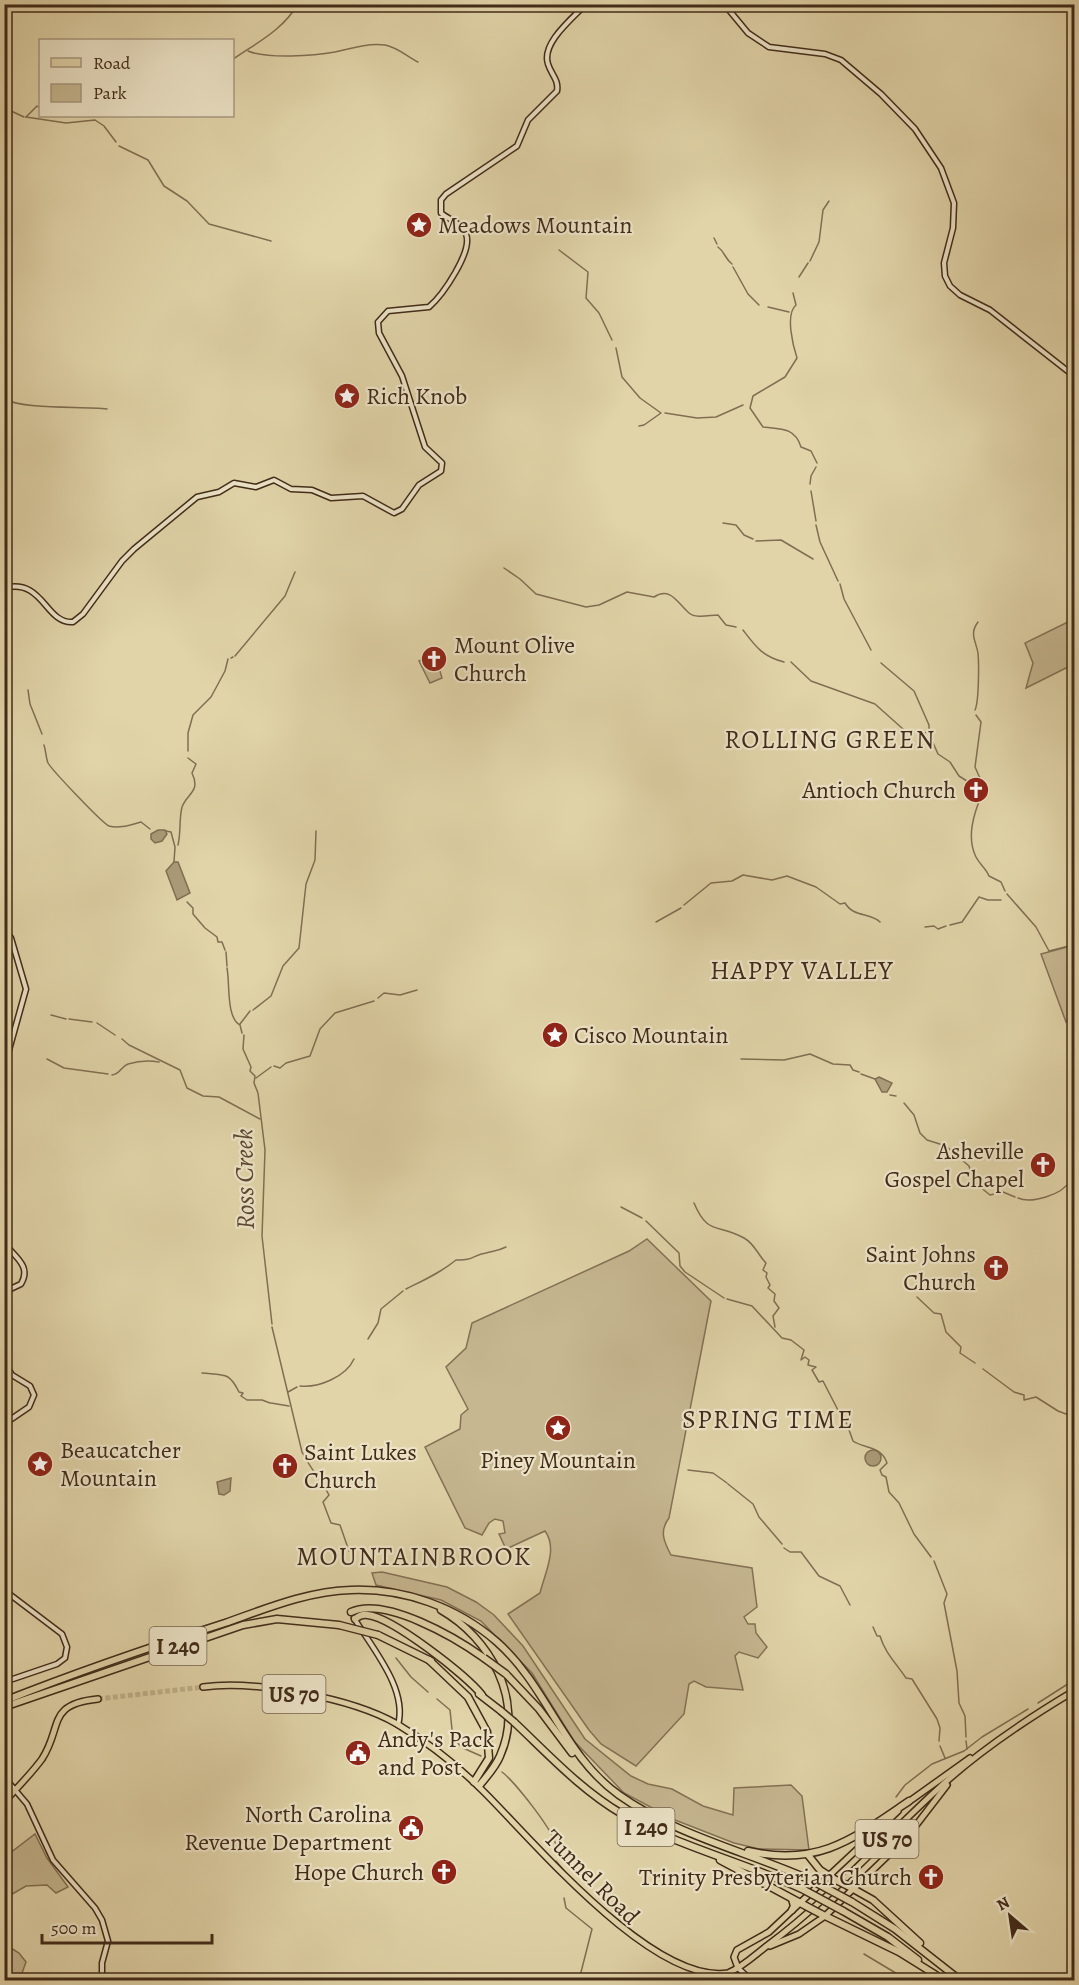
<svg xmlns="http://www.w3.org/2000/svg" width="1079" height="1985" viewBox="0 0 1079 1985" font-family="Alegreya,serif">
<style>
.green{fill:#c6b791;stroke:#847155;stroke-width:1.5}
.water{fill:#ab9b78;stroke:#816e52;stroke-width:1.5}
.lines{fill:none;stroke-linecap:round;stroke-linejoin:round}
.stream{stroke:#816e52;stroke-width:1.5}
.primary-tunnel{stroke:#c1b28c;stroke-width:5;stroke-dasharray:5 2.5;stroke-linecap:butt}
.secondary-casing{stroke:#412b19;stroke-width:7}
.primary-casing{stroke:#412b19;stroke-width:8}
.highway-casing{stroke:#412b19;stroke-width:9}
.secondary{stroke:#ece3c7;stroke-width:4}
.primary{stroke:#e1d4a9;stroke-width:5}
.highway{stroke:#e1d4a9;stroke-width:6}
.highway-bridge-casing{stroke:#412b19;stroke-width:9;stroke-linecap:butt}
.highway-bridge{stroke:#e1d4a9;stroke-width:6}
.labels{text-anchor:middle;stroke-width:4.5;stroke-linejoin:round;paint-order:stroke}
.shield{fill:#ece3c7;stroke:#74624d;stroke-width:1.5}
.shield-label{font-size:22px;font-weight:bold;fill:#412b19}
.poi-label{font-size:24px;fill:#412b19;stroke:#ece3c7;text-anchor:start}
.street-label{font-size:24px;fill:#412b19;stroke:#ece3c7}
.neighbourhood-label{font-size:26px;letter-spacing:1.5px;fill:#412b19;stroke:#ece3c7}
.water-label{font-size:26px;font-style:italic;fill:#5c4731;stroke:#ece3c7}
</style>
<rect width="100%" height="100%" fill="#e1d4a9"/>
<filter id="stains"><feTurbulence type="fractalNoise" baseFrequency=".00333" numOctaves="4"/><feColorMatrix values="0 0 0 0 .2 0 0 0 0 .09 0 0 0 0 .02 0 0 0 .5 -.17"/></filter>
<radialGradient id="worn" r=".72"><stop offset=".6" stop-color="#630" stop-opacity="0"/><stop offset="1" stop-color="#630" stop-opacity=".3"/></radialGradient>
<g class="green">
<polygon points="1074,619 1074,664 1026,688 1033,663 1025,643"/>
<polygon points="426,658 427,661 438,664 442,678 430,683 419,661"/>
<polygon points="1067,947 1074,962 1074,1009 1066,1022 1041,954"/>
<path d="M 647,1239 L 711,1301 L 669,1518 C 659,1531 664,1542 671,1555 L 752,1568 L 757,1607 L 744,1617 L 748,1624 L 755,1624 L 756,1633 L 767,1647 L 758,1658 L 739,1652 L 735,1656 L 743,1690 L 706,1687 L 694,1681 L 689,1684 L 684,1714 L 636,1766 L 601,1744 L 589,1730 L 508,1614 L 540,1593 C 545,1573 558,1548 545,1531 L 506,1549 L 499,1534 L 505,1533 L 503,1521 L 495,1519 L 489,1523 L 482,1535 L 465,1528 L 425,1447 L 460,1429 L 461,1415 L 468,1409 L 446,1367 L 466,1348 L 472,1323 L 629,1251 Z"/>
<polygon points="382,1572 447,1587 476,1602 494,1615 523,1646 585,1739 631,1776 648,1784 672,1789 703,1806 733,1815 734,1788 791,1785 802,1796 809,1850 759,1849 734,1843 675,1820 624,1793 574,1741 532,1673 481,1621 441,1600 376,1585 372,1573"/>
<polygon points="35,1834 47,1858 68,1887 56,1893 47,1885 26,1886 9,1896 5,1853 10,1853"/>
<polygon points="11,1948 19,1953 26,1962 21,1976 26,1980 5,1980 5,1950"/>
</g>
<g class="water">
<polygon points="158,830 165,830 167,834 162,841 155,843 151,839 151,834"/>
<polygon points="174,862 178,862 190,893 177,900 166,871"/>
<polygon points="879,1077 892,1083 887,1092 882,1092 875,1079"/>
<circle cx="873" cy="1458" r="8"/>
<polygon points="231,1478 230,1491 224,1495 219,1494 217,1482"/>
</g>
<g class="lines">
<g class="stream">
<path d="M 248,51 C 267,59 314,56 335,52 C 352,48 368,43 385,45 C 397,47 408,57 418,62"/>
<path d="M 232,60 C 256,43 282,31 298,4"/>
<polyline points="4,111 11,111 24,117"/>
<polyline points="26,117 66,123 95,120 104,126 116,142"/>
<polyline points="26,117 37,106 40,108"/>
<polyline points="119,146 148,160 164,186 187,201 209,224 271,241"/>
<polyline points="714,238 717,244"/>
<path d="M 718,247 C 725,252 725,259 732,264"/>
<polyline points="559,250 588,272 586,298 599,313 612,340"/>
<polyline points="810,261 819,242 823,210 829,201"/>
<polyline points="733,267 748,294 759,305"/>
<polyline points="799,277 808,263"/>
<path d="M 793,293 L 796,305 C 785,314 793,346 797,358 L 785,377 L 753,396 L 750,408 L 763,427 C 780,429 795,427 801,447 L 811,451 L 817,463"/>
<polyline points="768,307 789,312"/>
<polyline points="616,348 622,377 640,398 661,413 644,425 639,426"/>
<path d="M 4,399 C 25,410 81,406 107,409"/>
<polyline points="665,413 697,418 716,417 743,405"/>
<polyline points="810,484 811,476 816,467"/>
<polyline points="811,491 816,521"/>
<polyline points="723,523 736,525 744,535 753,539"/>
<polyline points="816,525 820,542 838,581"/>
<polyline points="756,541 781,540 813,559"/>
<path d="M 504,568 L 520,579 L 536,594 L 586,607 L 599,605 L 627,592 L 654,597 C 671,586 678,604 689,613 C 696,619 710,615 718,615 L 726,625 L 736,627"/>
<polyline points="840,584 844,599 871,650"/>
<path d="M 743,630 C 756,647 762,656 784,662"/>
<polyline points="235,656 285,596 295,572"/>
<polyline points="231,658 233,657"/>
<polyline points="791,662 811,681 875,704 903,729"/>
<polyline points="881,663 914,691 929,725 929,733 917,732"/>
<polyline points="28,690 30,704 42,734"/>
<path d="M 975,710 C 979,702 979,663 978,653 C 976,641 969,634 978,622"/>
<path d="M 976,715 L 981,722 L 975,767 L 986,792 L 982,794 C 974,813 966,837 976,857 C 980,865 986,868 989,876 L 1001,882 L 1005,891"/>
<polyline points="930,736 938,754 950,762 959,776 970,783 979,781"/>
<path d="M 44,745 C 46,751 46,758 48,763 C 52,770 102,823 109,826 C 119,829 130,825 141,822 L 150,829"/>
<polyline points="188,751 188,733 193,715 211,697 225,671 228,659"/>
<polyline points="166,831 171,832 175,847 174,862"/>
<path d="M 178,845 C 181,833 179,818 182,807 C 187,793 201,792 192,773 L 196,764 L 188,758"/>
<polyline points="1007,894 1036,927 1049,951 1069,946 1073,950 1072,955 1074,959"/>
<polyline points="187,902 193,908 193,914 205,928 217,937 218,942 222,942 225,950"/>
<path d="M 684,905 L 711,883 L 732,881 L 743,875 L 772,880 L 787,876 L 816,887 L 840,904 L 845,903 C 854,918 870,912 880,922"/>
<polyline points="656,922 681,908"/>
<polyline points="950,925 962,922 979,897 988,900 1001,900"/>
<polyline points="925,927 934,926 938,929 946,926"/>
<polyline points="226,952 227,966"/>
<path d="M 227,968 C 230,983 226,1018 240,1025 L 242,1033"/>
<polyline points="378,998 384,993 400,995 417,990"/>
<polyline points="253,1010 271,996 283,966 299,948 306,884 315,860 316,831"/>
<polyline points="51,1015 66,1019"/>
<polyline points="69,1019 92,1022"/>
<polyline points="97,1023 115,1035"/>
<polyline points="240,1024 250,1011"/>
<polyline points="244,1035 243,1049 251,1067 250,1071 255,1076 254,1083 258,1093 265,1150 262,1236 272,1324"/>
<polyline points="122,1039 129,1045 180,1070 187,1088 203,1096 219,1097 260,1119"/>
<polyline points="47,1059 64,1068 108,1074"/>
<polyline points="741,1059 784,1060 810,1054 833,1064 850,1065 853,1070 859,1072"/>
<polyline points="274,1066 280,1068 286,1063 310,1056 320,1029 335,1013 374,1001"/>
<polyline points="861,1074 875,1079"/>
<path d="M 112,1075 C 121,1074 120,1067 128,1064 C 138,1061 149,1060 159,1062"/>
<polyline points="256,1078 271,1067"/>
<polyline points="890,1095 896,1096"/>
<polyline points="904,1103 914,1115 920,1133 927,1140 946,1146 969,1166 974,1182 990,1195 1003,1192 1015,1197"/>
<polyline points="1073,1178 1074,1178"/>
<path d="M 1018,1198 C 1031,1204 1062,1195 1070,1181"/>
<path d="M 694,1203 C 708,1236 717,1223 744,1238 C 755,1244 758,1255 766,1263 L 763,1270 L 767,1273 L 766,1277 L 770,1285 L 768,1288 L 775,1294 L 774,1301 L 779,1308 L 773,1316 L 775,1327"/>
<polyline points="621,1207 642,1218"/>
<polyline points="646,1221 679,1253 680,1266 685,1272 724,1298"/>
<path d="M 406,1289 C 424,1280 440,1273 456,1260 C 473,1261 473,1255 486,1253 C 493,1251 498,1251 506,1247"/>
<polyline points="917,1297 934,1313 941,1314 946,1332 961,1347 960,1353 975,1363"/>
<path d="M 727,1299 L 752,1306 L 782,1338 L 791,1340 L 804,1350 L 801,1360 L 805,1357 L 809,1360 L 808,1365 L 816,1367 L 812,1370 L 819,1382 L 823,1381 L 841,1416 L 844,1416 L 853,1441 C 864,1449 881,1445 887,1463 L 880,1470 L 882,1475 L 886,1477 L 889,1492 L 899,1503 L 914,1534 L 931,1557"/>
<path d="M 272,1327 L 302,1452 C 310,1468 321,1480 329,1495 L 323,1502 L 331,1523 L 340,1525 L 349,1551"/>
<polyline points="368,1339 378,1323 381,1309 403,1291"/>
<polyline points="983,1369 1014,1392 1024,1395 1024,1400 1036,1397 1058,1411 1074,1417"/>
<path d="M 202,1373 C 225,1375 229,1372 239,1392 L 243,1393 L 241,1396 L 247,1400 L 262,1400 L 270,1403"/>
<path d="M 300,1386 C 318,1388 346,1377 354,1359"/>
<polyline points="288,1392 297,1387"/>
<polyline points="271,1403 289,1406"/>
<polyline points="688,1470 713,1473 727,1483"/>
<polyline points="728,1484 753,1504 759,1517 782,1544"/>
<polyline points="784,1548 790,1552 801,1552 819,1576 840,1586 850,1605"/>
<polyline points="934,1561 947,1594 944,1603 957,1671 959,1703 965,1716 966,1737"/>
<path d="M 873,1627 L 877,1636 L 880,1636 C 885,1653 896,1663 906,1678 L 912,1679 L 937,1719 L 940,1728 L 939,1741"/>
<polyline points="396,1658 411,1677 428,1692"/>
<polyline points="437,1699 450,1710 453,1739 463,1748 481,1756"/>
<polyline points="1038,1703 1074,1680"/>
<polyline points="966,1741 967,1749"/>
<polyline points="940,1746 945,1758"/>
<path d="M 502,1772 C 513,1780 559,1836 556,1849"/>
<polyline points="896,1797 905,1785 932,1764 964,1751 982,1737 1028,1709"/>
<polyline points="556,1861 566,1873"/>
<polyline points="564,1898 566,1908 592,1929 579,1980"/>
<polyline points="864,1954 899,1975"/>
</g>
<polyline class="primary-tunnel" points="98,1699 203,1687"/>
<g class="secondary-casing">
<g id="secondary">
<polyline points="724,4 748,33 769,47 825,54 841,60 881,94 915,129 941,168 954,203 953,228 944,263 945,276 950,286 960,295 990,310 1074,376"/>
<path d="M 4,588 C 44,578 45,624 73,622 L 83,614 L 122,561 L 134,549 L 197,497 L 219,492 L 234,483 L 256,487 L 274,480 L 291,489 L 312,490 L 331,498 L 363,496 L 394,513 L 402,509 L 419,485 L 441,471 L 442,463 L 425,447 L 402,376 L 379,333 L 378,322 L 388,311 L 429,307 C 443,295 473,251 466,234 C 462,223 449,220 441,213 L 441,200 L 446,194 L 517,146 L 528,120 L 557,91 C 559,80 551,74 548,64 C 541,43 573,18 586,4"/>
<polyline points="4,928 11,938 26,989 4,1068"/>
<path d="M 4,1243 C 14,1256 32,1266 21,1284 L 4,1292"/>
<polyline points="4,1362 12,1375 30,1386 34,1395 29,1407 4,1424"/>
<polyline points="4,1590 62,1634 67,1647 65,1658 57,1664 4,1682"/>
<path d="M 354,1618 C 372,1648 408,1689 398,1725"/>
<polyline points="4,1777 27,1804 53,1860 95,1908 102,1920 108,1941 102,1963 102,1980"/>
<polyline points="738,1968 751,1980"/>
</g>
</g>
<g class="primary-casing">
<g id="primary">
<path d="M 203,1687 C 255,1680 352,1698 397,1724 C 427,1742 457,1765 482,1790 C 531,1838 652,1985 728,1973 C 743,1967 756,1954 768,1945 C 830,1899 882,1840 939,1788 C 980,1750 1027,1719 1074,1691"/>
<path d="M 4,1802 C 17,1788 31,1774 42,1759 C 63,1727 46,1704 98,1699"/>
<polyline points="907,1803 970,1758"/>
<polyline points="770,1946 799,1934 825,1916 907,1837 947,1785"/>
<polyline points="738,1968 734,1957 737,1950 769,1932 898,1811"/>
</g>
</g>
<g class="highway-casing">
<g id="highway">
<path d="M 441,1610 C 490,1638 525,1700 500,1756 C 495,1768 486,1777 479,1786"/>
<path d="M 351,1612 C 385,1596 456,1638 484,1658"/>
<path d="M 355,1619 C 359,1616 362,1614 368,1615 C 393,1618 466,1675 482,1695"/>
<polyline points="378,1635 431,1661"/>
<polyline points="429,1660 468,1697 487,1732 489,1758 474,1782"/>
<polyline points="506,1674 539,1709 572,1753"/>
<polyline points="479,1694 501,1711"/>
<path d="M 4,1701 C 77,1672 150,1647 225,1623 C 265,1609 308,1591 351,1590 C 404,1588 457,1607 497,1642 C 547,1686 564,1756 619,1795 C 675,1835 748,1852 811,1880"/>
<polyline points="4,1707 243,1625 277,1619 339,1625"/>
<path d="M 514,1722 C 548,1754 581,1790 622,1814 C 679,1847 744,1862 804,1890"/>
<path d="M 748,1851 C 819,1867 853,1839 909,1801"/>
<polyline points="808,1855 820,1870 834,1879"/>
<polyline points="720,1860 806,1906"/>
<polyline points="848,1886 873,1900 920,1943"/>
<polyline points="852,1902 895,1929 960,1980"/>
<polyline points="792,1910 794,1906 792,1899"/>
<polyline points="843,1911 888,1937 918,1960"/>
<polyline points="821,1914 899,1952 936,1975"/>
</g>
</g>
<use href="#secondary" class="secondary"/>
<use href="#primary" class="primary"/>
<use href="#highway" class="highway"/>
<g class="highway-bridge-casing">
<g id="highway-bridge">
<polyline points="339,1625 378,1635"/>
<polyline points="484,1658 506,1674"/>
<polyline points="501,1711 514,1722"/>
<polyline points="834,1879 848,1886"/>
<polyline points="811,1880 852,1902"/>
<polyline points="804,1890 843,1911"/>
<polyline points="806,1906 821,1914"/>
</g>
</g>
<use href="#highway-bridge" class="highway-bridge"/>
</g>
<defs>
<g id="sight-disc" transform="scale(1.35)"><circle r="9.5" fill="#8f2418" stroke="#ece3c7"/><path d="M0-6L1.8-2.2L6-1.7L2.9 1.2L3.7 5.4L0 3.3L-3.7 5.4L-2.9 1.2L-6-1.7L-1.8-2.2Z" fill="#fff"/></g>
<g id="church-disc" transform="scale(1.35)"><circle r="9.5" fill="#8f2418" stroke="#ece3c7"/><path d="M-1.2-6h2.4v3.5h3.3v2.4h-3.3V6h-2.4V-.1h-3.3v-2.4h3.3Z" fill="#fff"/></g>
<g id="civic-disc" transform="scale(1.35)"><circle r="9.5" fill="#8f2418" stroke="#ece3c7"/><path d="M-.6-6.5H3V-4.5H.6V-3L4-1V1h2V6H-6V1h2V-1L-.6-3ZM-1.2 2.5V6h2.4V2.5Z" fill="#fff"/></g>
</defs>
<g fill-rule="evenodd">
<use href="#sight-disc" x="419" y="225"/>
<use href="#sight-disc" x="347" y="396"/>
<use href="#church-disc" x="434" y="659"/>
<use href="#church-disc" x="976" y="790"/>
<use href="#sight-disc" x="555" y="1035"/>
<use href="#church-disc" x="1043" y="1165"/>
<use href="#church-disc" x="996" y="1268"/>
<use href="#sight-disc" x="558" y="1428"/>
<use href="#sight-disc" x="40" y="1464"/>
<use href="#church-disc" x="285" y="1466"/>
<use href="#civic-disc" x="358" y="1753"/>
<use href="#civic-disc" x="411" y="1828"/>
<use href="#church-disc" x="444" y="1872"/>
<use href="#church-disc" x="931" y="1877"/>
</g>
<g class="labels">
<g class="shield">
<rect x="149.5" y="1627" width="57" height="38" rx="4.5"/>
<rect x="262.5" y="1675" width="63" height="38" rx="4.5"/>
<rect x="617.5" y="1808" width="57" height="38" rx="4.5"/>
<rect x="855.5" y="1820" width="63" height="38" rx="4.5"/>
</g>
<g class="shield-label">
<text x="178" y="1654">I 240</text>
<text x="294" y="1702">US 70</text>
<text x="646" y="1835">I 240</text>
<text x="887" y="1847">US 70</text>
</g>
<g class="poi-label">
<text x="438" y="233">Meadows Mountain</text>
<text x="366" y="404">Rich Knob</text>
<text x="454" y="653">Mount Olive<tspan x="454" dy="28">Church</tspan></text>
<text x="956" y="798" text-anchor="end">Antioch Church</text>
<text x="574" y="1043">Cisco Mountain</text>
<text x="1024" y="1159" text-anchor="end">Asheville<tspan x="1024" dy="28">Gospel Chapel</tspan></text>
<text x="976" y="1262" text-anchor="end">Saint Johns<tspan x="976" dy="28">Church</tspan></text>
<text x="60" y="1458">Beaucatcher<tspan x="60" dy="28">Mountain</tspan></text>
<text x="304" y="1460">Saint Lukes<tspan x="304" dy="28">Church</tspan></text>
<text x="558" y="1468" text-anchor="middle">Piney Mountain</text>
<text x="378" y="1747">Andy's Pack<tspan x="378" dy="28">and Post</tspan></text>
<text x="392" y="1822" text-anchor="end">North Carolina<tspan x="392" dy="28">Revenue Department</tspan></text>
<text x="424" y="1880" text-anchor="end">Hope Church</text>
<text x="912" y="1885" text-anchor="end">Trinity Presbyterian Church</text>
</g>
<g class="street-label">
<text transform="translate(592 1877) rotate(45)" y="8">Tunnel Road</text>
</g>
<g class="neighbourhood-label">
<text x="830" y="748">ROLLING GREEN</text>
<text x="802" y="979">HAPPY VALLEY</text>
<text x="768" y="1428">SPRING TIME</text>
<text x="414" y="1565">MOUNTAINBROOK</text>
</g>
<g class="water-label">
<text transform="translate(244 1179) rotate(-91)" y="9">Ross Creek</text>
</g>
</g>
<rect width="1079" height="1985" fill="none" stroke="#e1d4a9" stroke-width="24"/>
<rect x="6" y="6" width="1067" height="1973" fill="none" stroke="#412b19" stroke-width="3"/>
<rect x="12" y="12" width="1055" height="1961" fill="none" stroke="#412b19" stroke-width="1.5"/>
<rect x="39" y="39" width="195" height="78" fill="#ece3c7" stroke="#a89981" stroke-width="1.5"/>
<rect x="51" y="58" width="30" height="9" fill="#e1d4a9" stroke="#a89981" stroke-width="1.5"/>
<text x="93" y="69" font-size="18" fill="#412b19">Road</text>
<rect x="51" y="84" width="30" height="18" fill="#c6b791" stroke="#a89981" stroke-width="1.5"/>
<text x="93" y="99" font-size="18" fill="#412b19">Park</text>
<g transform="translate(1010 1916) rotate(331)" stroke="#ece3c7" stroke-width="4.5" paint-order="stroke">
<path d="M0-4.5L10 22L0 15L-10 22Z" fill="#412b19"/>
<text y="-9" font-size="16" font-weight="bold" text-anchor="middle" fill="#412b19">N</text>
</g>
<path d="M42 1934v9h170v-9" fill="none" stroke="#412b19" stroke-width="3"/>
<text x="51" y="1934" font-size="18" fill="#412b19" stroke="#ece3c7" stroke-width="4.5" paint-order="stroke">500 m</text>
<rect width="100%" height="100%" filter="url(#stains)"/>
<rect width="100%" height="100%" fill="url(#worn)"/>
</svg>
